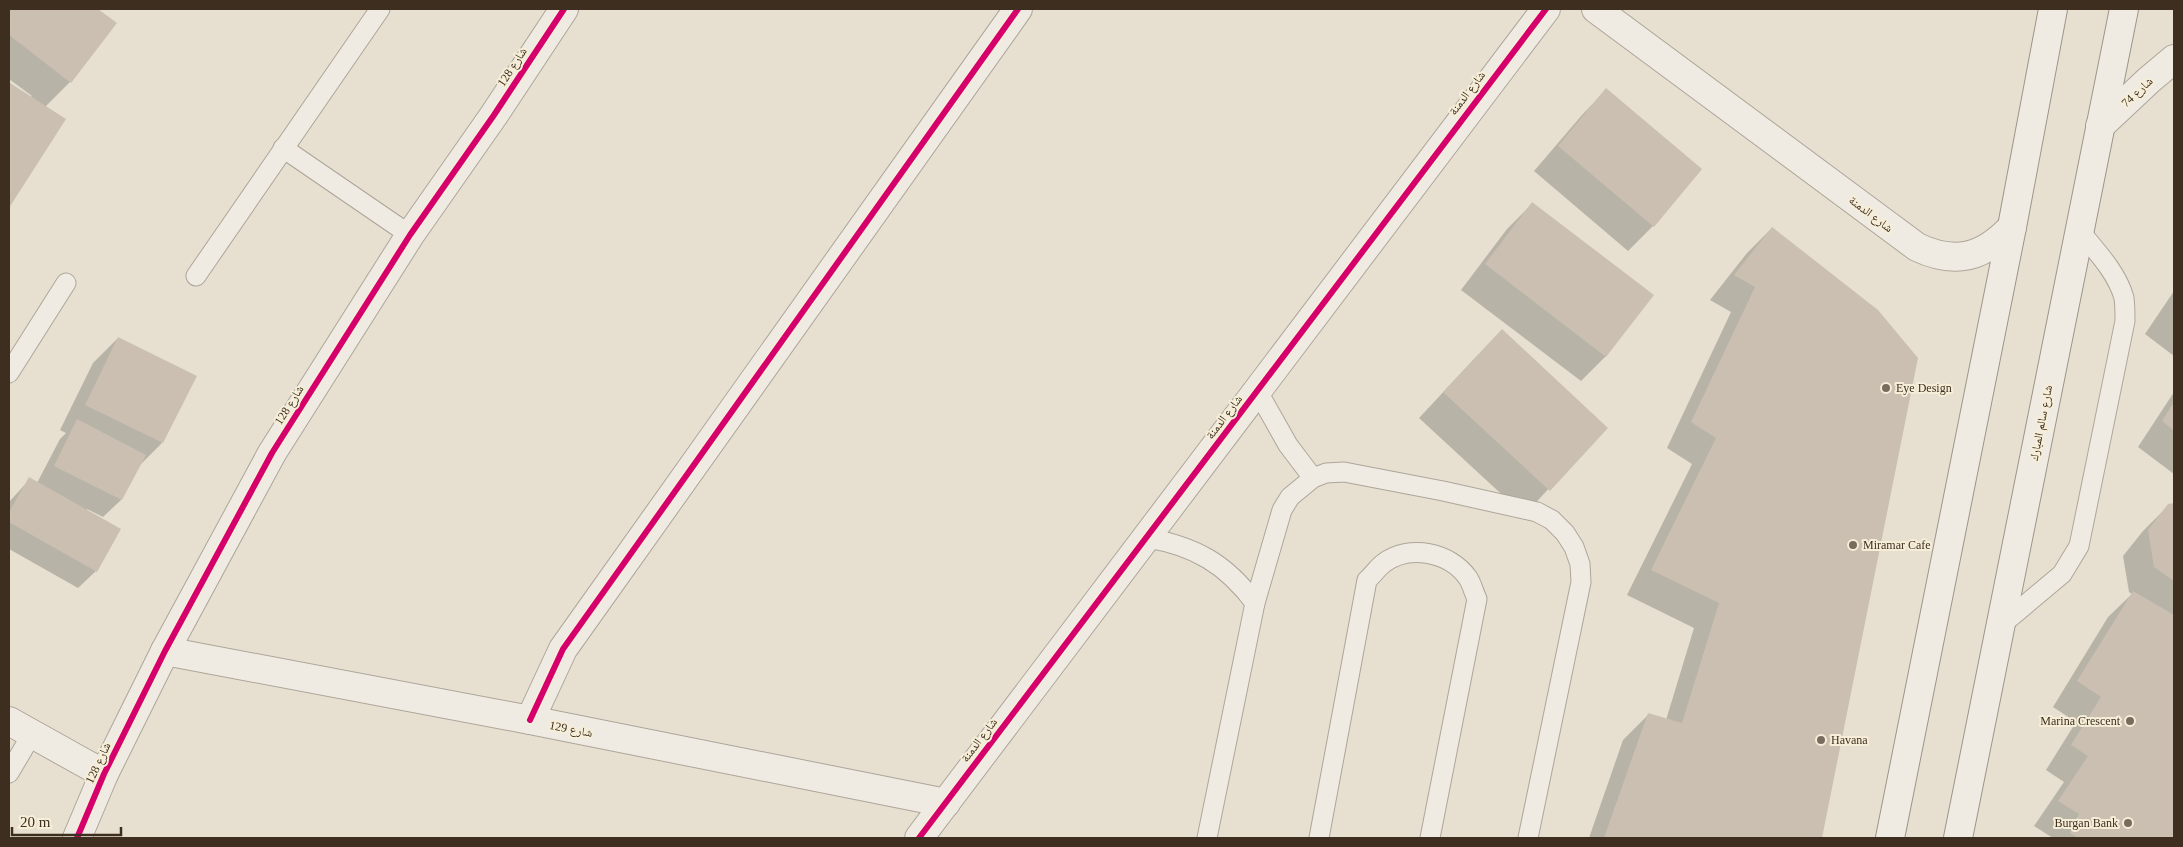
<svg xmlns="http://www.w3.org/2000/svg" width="2183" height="847" viewBox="0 0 2183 847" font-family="'Times New Roman','Noto Naskh Arabic',serif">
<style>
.shadow{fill:#0003}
.building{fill:#cbbfb2}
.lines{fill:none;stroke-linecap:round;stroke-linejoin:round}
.service-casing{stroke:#ada599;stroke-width:21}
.minor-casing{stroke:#ada599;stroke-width:30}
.tertiary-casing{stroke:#ada599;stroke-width:30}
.secondary-casing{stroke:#9c958a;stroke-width:30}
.service{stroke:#efebe3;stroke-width:19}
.minor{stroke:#efebe3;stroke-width:28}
.tertiary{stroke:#efebe3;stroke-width:28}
.secondary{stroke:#efebe3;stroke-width:28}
.cycleway-casing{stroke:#f7eed8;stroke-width:9}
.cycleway{stroke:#d6006c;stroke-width:6}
.poi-dot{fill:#786c5e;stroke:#f7eed8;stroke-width:2}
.labels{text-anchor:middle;stroke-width:4;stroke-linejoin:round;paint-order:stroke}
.street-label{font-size:12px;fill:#3d2e20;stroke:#f7eed8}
.poi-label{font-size:12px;fill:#3d2e20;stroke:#f7eed8;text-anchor:start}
</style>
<rect width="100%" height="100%" fill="#e7e0d1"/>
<g class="shadow">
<polygon points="9,9 96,9 115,23 70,82 45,107 64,119 9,205 9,86 10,85 30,98 32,96 9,79"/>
<polygon points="1606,90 1701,170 1653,226 1628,251 1534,171 1582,115"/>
<polygon points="1532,204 1606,356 1581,381 1461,290 1507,229"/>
<polygon points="1772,228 1917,358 1821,838 1589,838 1623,740 1648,715 1666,720 1694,628 1627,595 1692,464 1667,448 1731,312 1710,300 1747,253"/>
<polygon points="2174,291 2174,356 2145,334"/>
<polygon points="118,338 162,443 138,467 121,500 103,517 87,509 96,571 78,588 9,549 9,502 30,479 37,483 60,439 66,433 60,430 93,363"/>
<polygon points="1477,356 1606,428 1524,515 1419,418"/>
<polygon points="2174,392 2174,474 2138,447"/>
<polygon points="2174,504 2174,838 2053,838 2034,826 2064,782 2046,770 2076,722 2053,707 2108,617 2132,594 2129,592 2123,556 2143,531 2169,505"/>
</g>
<g class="building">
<polygon points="9,9 98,9 117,23 71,83 9,35"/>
<polygon points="10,83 66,119 9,208 9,85"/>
<polygon points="1606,88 1702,169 1654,227 1558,146"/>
<polygon points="1532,202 1654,295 1606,357 1485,264"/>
<polygon points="1772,227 1878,310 1918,358 1822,838 1604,838 1648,713 1682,723 1719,603 1651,570 1716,438 1691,422 1755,287 1734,275"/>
<polygon points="1502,329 1608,428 1550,491 1443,392"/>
<polygon points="118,337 197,376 163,443 85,405"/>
<polygon points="2174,402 2174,431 2162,421"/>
<polygon points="77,419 146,455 122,500 54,466"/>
<polygon points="29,477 121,529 97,572 9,522 9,512"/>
<polygon points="2174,503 2174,581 2154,567 2148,530 2168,504"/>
<polygon points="2133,591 2174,615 2174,838 2078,838 2070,833 2079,814 2058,801 2088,756 2071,745 2101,697 2077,681"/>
</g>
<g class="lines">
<g class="service-casing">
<g id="service">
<polyline points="283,148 410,235"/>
<polyline points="196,276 380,9"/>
<polyline points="9,373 66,283"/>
<polyline points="1257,390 1288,445 1313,478"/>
<path d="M 1147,538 C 1195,546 1226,564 1255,603"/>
<path d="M 2000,626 L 2062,574 L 2079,546 L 2125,321 C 2125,314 2125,305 2124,298 C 2117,272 2095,250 2079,230"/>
<polyline points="9,773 32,734"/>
<polyline points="1207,838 1255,603 1282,510 1290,497 1313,478 1326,473 1344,472 1443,491 1537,512 1552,520 1565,533 1574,547 1580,564 1581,582 1528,838"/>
<path d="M 1319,838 L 1367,580 C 1373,575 1378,567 1384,563 C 1409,544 1450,552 1468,578 C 1472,584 1474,593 1477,599 L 1430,838"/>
</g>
</g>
<g class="minor-casing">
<g id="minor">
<path d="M 1596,9 L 1917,247 C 1955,265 1983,258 2012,227"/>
<polyline points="165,651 530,720 946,803"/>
<polyline points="530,720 563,649 1018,9"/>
<polyline points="9,721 104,774"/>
<polyline points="77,838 104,774 165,651 272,453 410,235 494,115 564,9"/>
<polyline points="919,838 1546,9"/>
</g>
</g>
<g class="tertiary-casing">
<polyline id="tertiary" points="2100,126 2149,80 2174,59"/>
</g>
<g class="secondary-casing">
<g id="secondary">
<polyline points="1890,838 2012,227 2053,9"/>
<polyline points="1958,838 2124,9"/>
</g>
</g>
<use href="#service" class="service"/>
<use href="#minor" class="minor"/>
<use href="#tertiary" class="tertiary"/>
<use href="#secondary" class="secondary"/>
<g class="cycleway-casing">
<g id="cycleway">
<polyline points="530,720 563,649 1018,9"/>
<polyline points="77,838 104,774 165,651 272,453 410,235 494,115 564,9"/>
<polyline points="919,838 1546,9"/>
</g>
</g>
<use href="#cycleway" class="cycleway"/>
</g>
<g class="poi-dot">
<circle cx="1886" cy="388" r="5"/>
<circle cx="1853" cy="545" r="5"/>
<circle cx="2130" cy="721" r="5"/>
<circle cx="1821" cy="740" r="5"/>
<circle cx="2128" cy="823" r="5"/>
</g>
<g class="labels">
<g class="street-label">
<text transform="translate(512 67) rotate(-57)" y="4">شارع 128</text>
<text transform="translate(2137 92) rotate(-43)" y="4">شارع 74</text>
<text transform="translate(1467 93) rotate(-53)" y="4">شارع الدمنة</text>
<text transform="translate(1871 214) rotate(37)" y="4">شارع الدمنة</text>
<text transform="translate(289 405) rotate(-58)" y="4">شارع 128</text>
<text transform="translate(1224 417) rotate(-53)" y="4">شارع الدمنة</text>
<text transform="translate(2041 423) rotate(-79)" y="4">شارع سالم المبارك</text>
<text transform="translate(571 729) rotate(11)" y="4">شارع 129</text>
<text transform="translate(979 740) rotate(-53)" y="4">شارع الدمنة</text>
<text transform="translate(98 763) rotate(-65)" y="4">شارع 128</text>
</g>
<g class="poi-label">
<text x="1896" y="392">Eye Design</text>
<text x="1863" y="549">Miramar Cafe</text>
<text x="2120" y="725" text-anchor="end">Marina Crescent</text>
<text x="1831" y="744">Havana</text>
<text x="2118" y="827" text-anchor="end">Burgan Bank</text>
</g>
</g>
<rect width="2183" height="847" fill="none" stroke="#3d2e20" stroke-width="20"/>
<path d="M12 827v8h109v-8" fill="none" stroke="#3d2e20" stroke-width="2.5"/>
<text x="20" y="827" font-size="15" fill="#3d2e20" stroke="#f7eed8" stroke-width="4" paint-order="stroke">20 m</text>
</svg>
